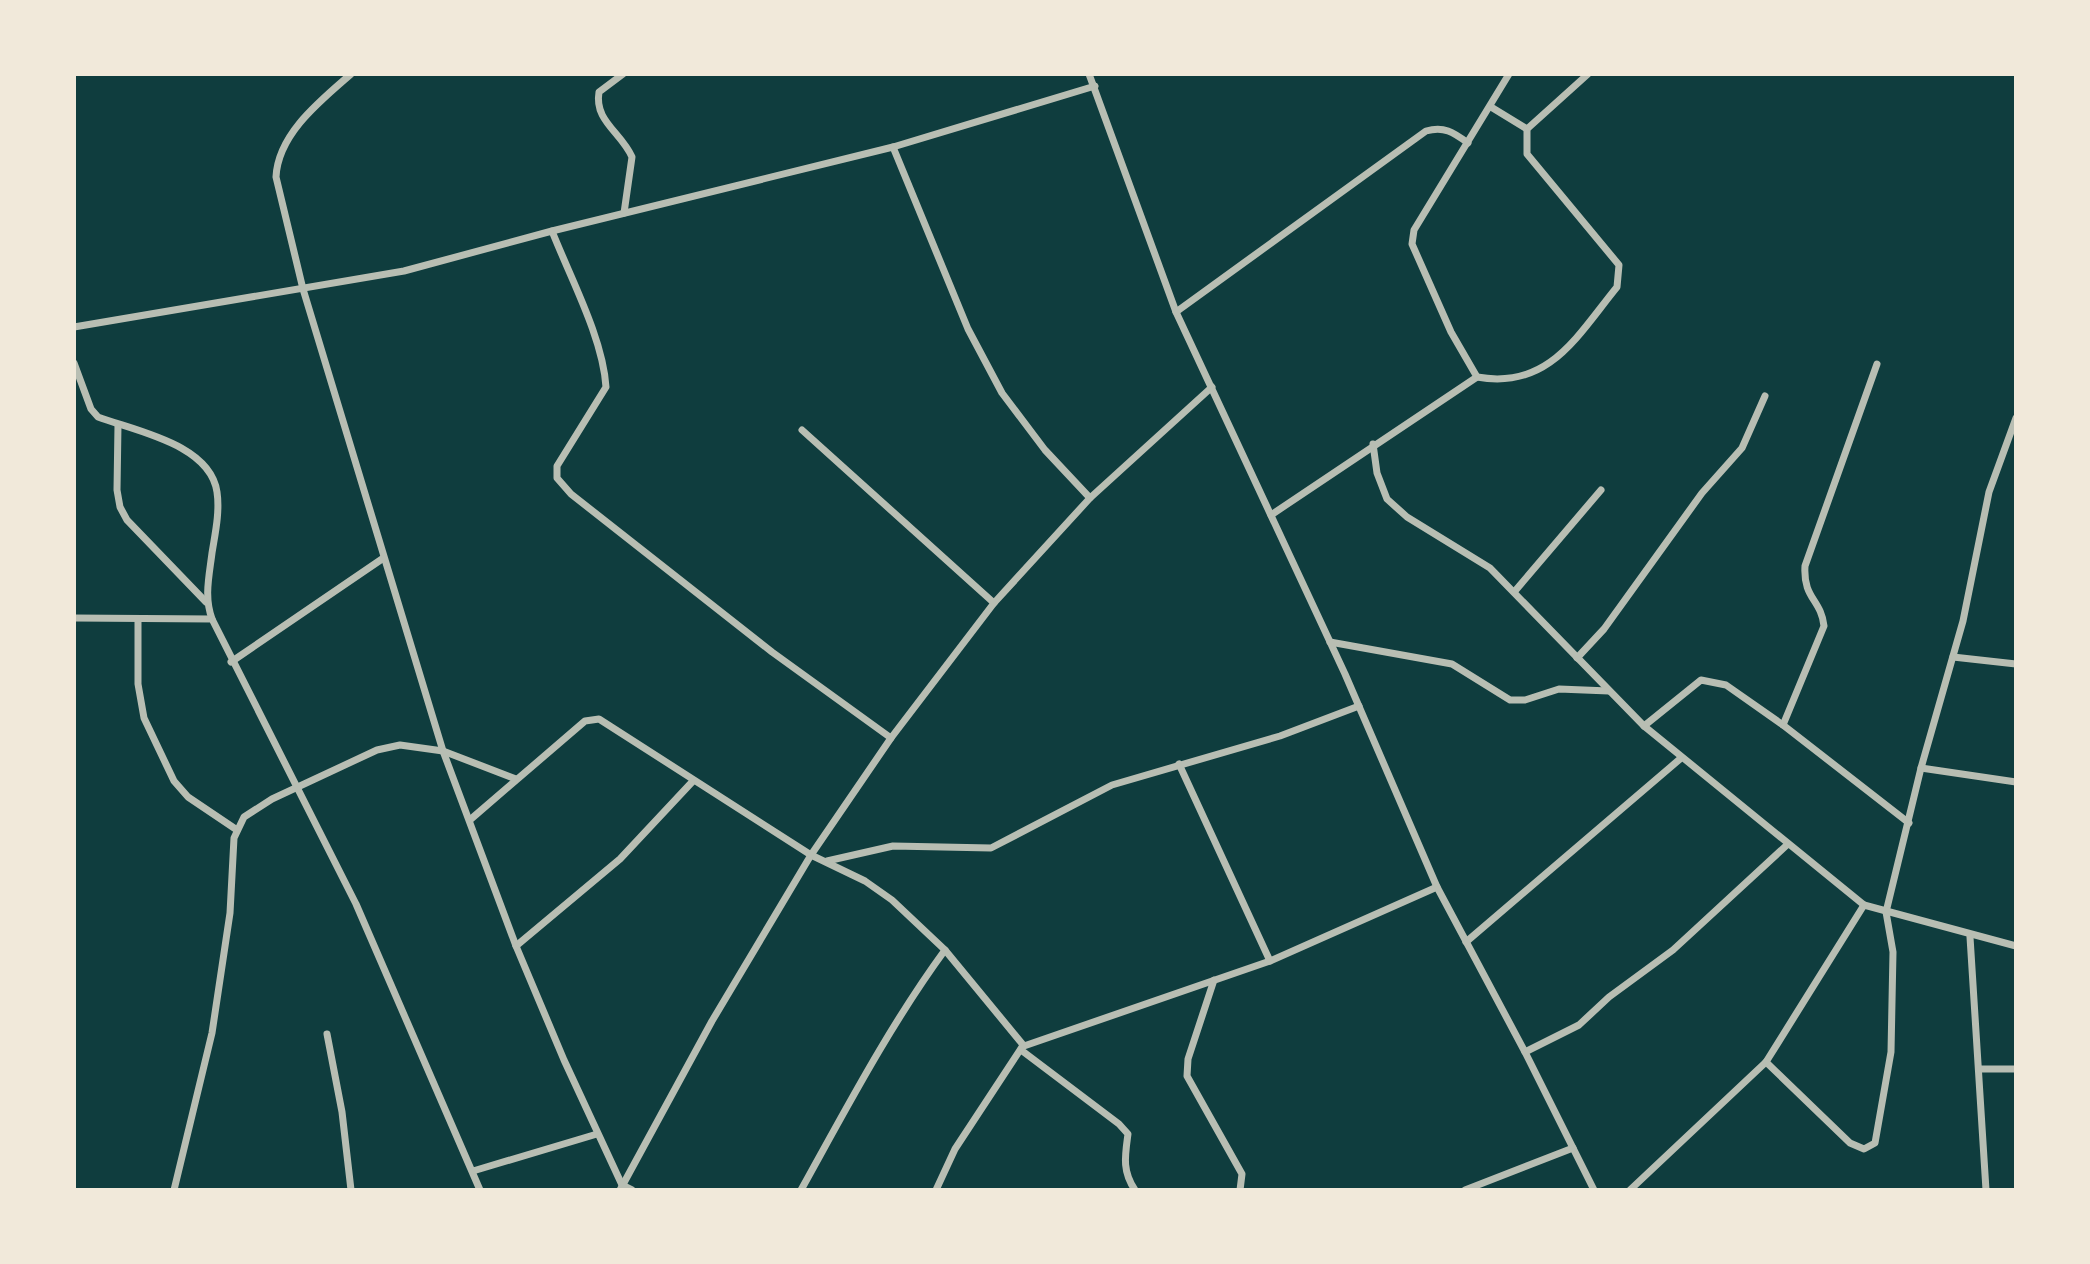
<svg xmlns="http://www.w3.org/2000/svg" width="2090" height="1264" viewBox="0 0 2090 1264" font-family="Literata,serif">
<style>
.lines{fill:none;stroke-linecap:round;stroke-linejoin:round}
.minor{stroke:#b8beb3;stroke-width:7}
</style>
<rect width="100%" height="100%" fill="#0f3d3e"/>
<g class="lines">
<g class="minor">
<path d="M 351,74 C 320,101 278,134 276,177 L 303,289 L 443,751 L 516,946 L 564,1060 L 622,1185 L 632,1190"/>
<path d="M 623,74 L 599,92 C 594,121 621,132 632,157 L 624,213"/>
<polyline points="1089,74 1176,312 1345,674 1437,887 1525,1052 1594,1190"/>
<polyline points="1491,107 1527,129"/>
<polyline points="893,147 968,329 1002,393 1045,450 1090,498"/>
<path d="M 552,231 C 570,277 603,338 606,387 L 557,466 L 557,478 L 571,494 L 772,652 L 891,738"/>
<path d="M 1176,312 L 1426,131 C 1444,126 1453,132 1468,143"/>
<polyline points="74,327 404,271 552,231 893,147 1095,86"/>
<path d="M 74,363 L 91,409 L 98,417 C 135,431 210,444 217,492 C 220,512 215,534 212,553 C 209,577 204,597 212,619"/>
<path d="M 1477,377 C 1549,390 1577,336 1617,287 L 1619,265 L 1527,154 L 1527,129 L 1588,74"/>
<polyline points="118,425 117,490 120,507 127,520 206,602"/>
<polyline points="802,430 994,603"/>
<polyline points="1373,444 1377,473 1387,499 1407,517 1490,568 1644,726 1864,905"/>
<polyline points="1271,515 1477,377 1451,332 1412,244 1414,230 1509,74"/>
<polyline points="1515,591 1601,490"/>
<polyline points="74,618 212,619 356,904 480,1190"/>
<polyline points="138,621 138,684 144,718 174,781 188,797 237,830"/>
<polyline points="1330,642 1452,664 1510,700 1525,700 1559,689 1609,691"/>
<polyline points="1953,657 2016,664"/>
<polyline points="1577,658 1604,629 1702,493 1742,448 1765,396"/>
<polyline points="231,662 382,559"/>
<path d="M 1783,725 L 1824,626 C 1821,599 1803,599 1805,566 L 1877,364"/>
<polyline points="1644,726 1701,680 1726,685 1783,725 1909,823"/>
<polyline points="1179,764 1270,961"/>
<polyline points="1921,768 2016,782"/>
<polyline points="471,819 585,721 599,719 811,855 865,881 892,900 945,950 1024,1046 1270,961 1437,887"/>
<polyline points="827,861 893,846 991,848 1112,785 1280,736 1359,706"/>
<polyline points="1970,937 1986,1190"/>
<polyline points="1466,942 1680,759"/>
<polyline points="516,946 620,859 693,781"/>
<polyline points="1214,980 1188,1059 1187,1076 1242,1174 1240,1190"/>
<polyline points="327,1034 342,1112 351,1190"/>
<path d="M 1021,1050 L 1119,1124 L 1128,1134 C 1125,1156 1122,1171 1135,1190"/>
<polyline points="1525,1052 1579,1025 1609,997 1673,950 1788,844"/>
<polyline points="1766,1062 1850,1143 1864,1149 1875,1143 1891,1052 1893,952 1886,912 1921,768 1963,621 1989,492 2016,418"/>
<polyline points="1980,1069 2016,1069"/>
<polyline points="473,1171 597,1134"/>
<polyline points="174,1190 212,1033 230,913 234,838 244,817 272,799 377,750 400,745 443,751 516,779"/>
<polyline points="620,1190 712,1021 811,855 891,738 994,603 1090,498 1212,387"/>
<path d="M 801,1190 C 846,1109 890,1025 945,950"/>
<polyline points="936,1190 955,1149 1022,1047"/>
<polyline points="1465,1190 1573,1148"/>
<polyline points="1630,1190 1766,1062 1864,905 2016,946"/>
</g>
</g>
<rect width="2090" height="1264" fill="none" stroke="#f1e9da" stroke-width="152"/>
</svg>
